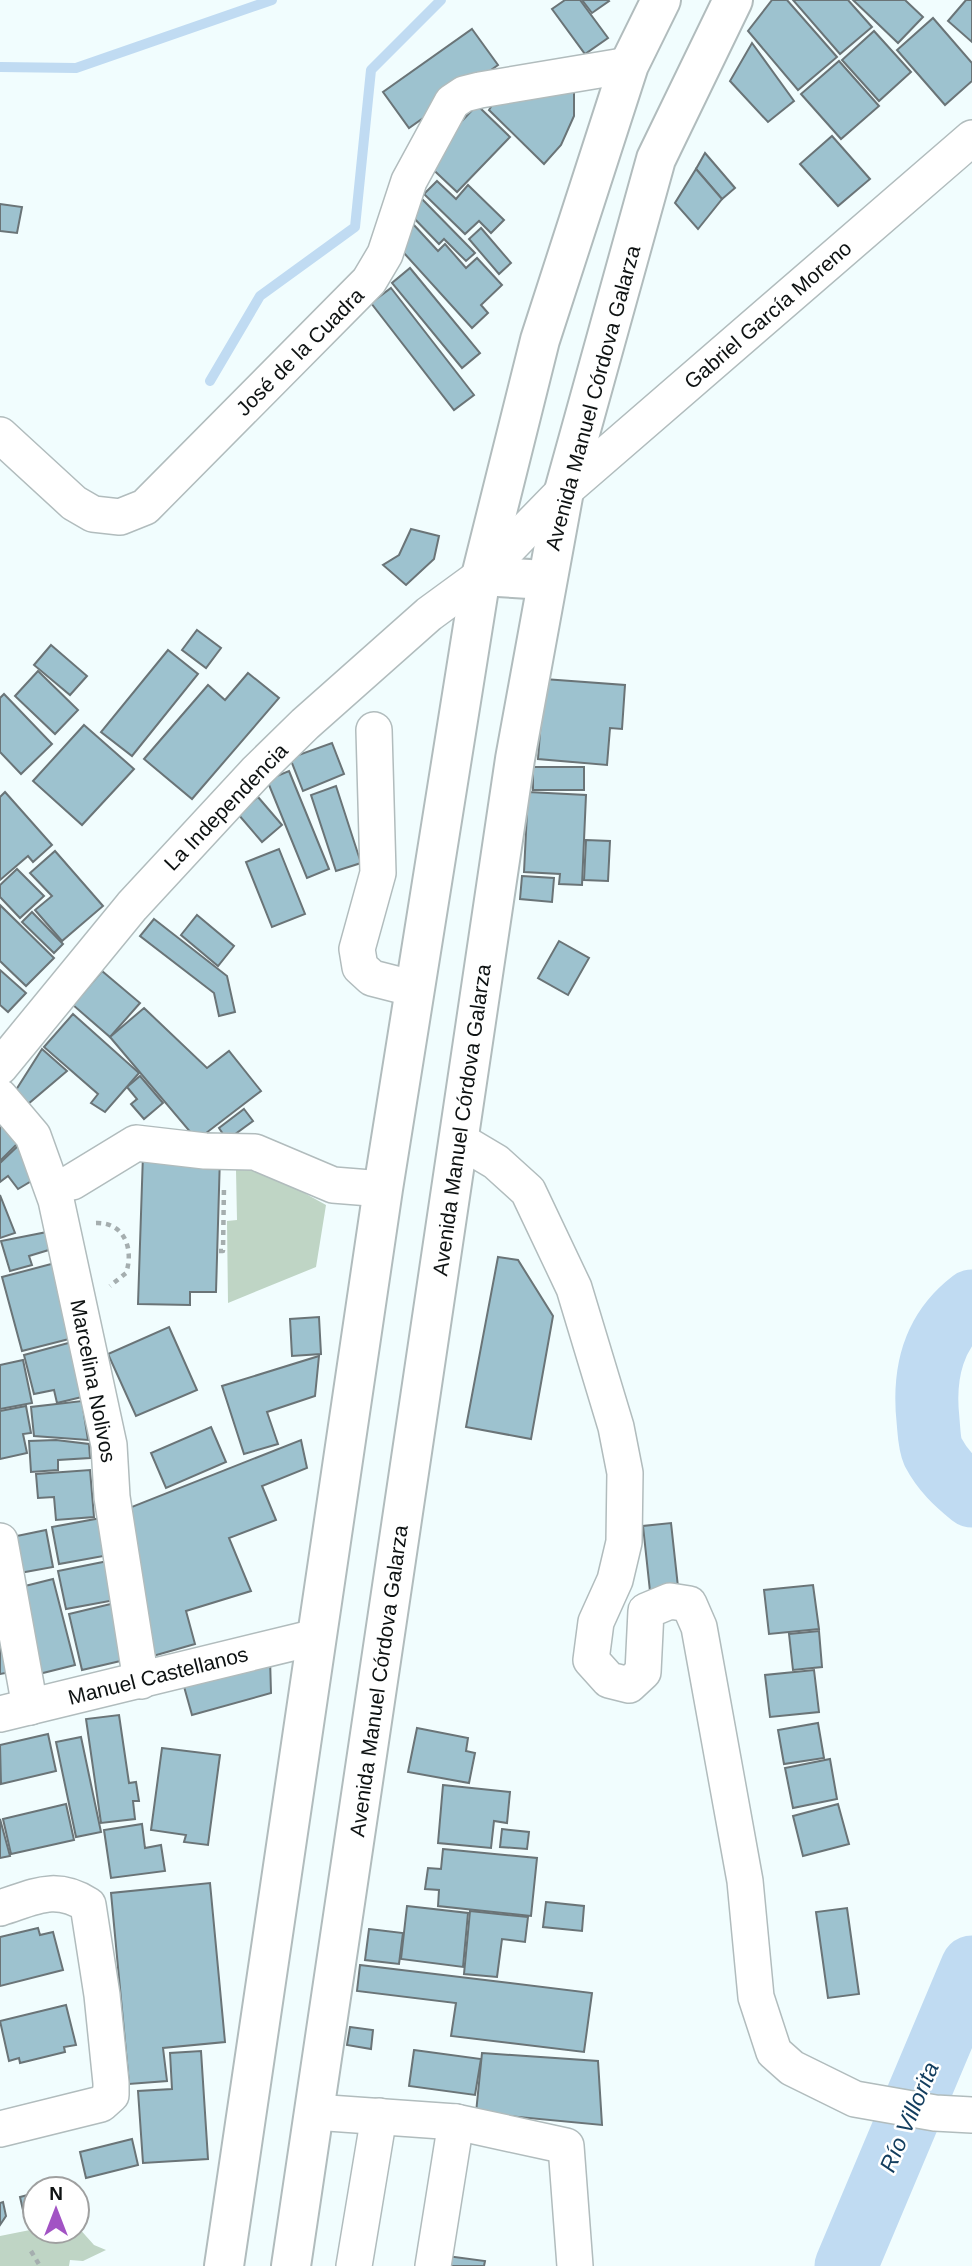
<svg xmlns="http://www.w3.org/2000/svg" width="972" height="2266" viewBox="0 0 972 2266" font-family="Arial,sans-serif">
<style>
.green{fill:#bfd5c5}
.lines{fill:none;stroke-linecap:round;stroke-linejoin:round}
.stream{stroke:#c0dbf2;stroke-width:10}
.river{stroke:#c0dbf2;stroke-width:63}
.building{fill:#9dc2cf;stroke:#6a7477;stroke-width:2}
.minor-casing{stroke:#b1bcbd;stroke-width:38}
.major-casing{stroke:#b1bcbd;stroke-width:42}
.path{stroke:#a5aeaf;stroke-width:4.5;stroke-dasharray:5 5;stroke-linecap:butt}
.minor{stroke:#fff;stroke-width:35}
.major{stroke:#fff;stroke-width:38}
.labels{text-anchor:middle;stroke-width:5;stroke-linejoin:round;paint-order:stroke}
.street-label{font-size:21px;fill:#0e1212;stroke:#fff}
.water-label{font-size:23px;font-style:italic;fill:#123d5e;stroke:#fff}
</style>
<rect width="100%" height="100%" fill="#f1fdfe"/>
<g class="green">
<polygon points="261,1169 326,1205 316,1267 228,1303 227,1221 237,1220 236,1170"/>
<polygon points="77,2226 94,2245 106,2250 83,2261 70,2260 69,2266 0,2266 0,2236 35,2229 77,2231"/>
</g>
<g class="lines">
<g class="stream">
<polyline points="0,67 76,68 272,0"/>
<polyline points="210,381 260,296 355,227 371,70 441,0"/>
</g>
<g class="river">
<path d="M 972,1301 C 933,1331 923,1373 928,1420 C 929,1430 929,1443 933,1452 C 943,1471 956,1483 972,1496"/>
<polyline points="846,2266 972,1967"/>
</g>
</g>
<g class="building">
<polygon points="565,0 580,0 608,38 585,54 552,9"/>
<polygon points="582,0 608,0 609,1 592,13"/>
<polygon points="772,0 787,0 837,57 798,90 748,31"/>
<polygon points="793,0 848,0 872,27 840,54"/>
<polygon points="853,0 905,0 923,17 898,43"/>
<polygon points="966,0 972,0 972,42 948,21"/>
<polygon points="933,18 972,63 972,81 945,105 897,50"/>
<polygon points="472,29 498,65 409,128 383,92"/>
<polygon points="874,31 911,72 879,101 842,60"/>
<polygon points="752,43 794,101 768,122 730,81"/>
<polygon points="839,61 879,106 841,139 801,94"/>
<polygon points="574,83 574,116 561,145 544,164 489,110 496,99"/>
<polygon points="477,105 510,137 457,192 424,161"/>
<polygon points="832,136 870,179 838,206 800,164"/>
<polygon points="705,153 735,188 722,199 696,169"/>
<polygon points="696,169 722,199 698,229 675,203"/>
<polygon points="437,181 456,199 468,185 504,220 491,233 479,221 465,234 424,194"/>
<polygon points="422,199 475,253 466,261 444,239 439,244 408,212"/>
<polygon points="0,204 22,207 17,233 0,231"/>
<polygon points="413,224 438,251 445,244 466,268 477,258 502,285 481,305 488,313 472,328 394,242"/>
<polygon points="481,228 511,263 499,274 469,239"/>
<polygon points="410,268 480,353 462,368 392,283"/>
<polygon points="391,288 474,395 454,410 371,303"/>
<polygon points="411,529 439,536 434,559 406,585 383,565 399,555"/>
<polygon points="197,630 221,648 206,668 182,650"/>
<polygon points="51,645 87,676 70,695 34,665"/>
<polygon points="168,650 198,674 132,756 101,732"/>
<polygon points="38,671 78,710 55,734 15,696"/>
<polygon points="248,673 279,698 192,799 144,759 208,685 225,700"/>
<polygon points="544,679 625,685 622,729 610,728 607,765 538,759"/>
<polygon points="4,694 52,744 21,774 0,752 0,698"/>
<polygon points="84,725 134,769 82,825 33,781"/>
<polygon points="332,743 344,774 303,791 290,758"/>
<rect x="533" y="767" width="51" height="23"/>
<polygon points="289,771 329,869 307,878 267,780"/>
<polygon points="336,786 361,863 336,871 311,795"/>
<polygon points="5,792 52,845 33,862 28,856 0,880 0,797"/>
<polygon points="528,792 586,795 582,885 559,884 560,874 524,872"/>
<polygon points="258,797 282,825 262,842 238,814"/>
<polygon points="586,840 610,841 608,881 584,880"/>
<polygon points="279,849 305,914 272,927 246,862"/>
<polygon points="55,851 103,906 62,941 35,910 52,896 30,873"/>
<polygon points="17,869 44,896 20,918 0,897 0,885"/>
<polygon points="522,876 554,878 552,902 520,899"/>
<polygon points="0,905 54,958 26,986 0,961"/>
<polygon points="32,912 63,944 54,953 22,922"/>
<polygon points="197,915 234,946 218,966 181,935"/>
<polygon points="154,919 227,976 235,1012 219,1016 214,993 140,936"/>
<polygon points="559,941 589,958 568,995 538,978"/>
<polygon points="0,970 26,993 8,1012 0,1005"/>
<polygon points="102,971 140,1003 110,1037 73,1005"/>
<polygon points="144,1008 207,1068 229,1051 261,1091 197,1140 110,1037"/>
<polygon points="73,1014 139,1073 105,1112 91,1103 98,1094 44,1047"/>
<polygon points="42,1049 67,1071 28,1104 16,1090"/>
<polygon points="140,1076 163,1103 144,1119 131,1104 137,1099 127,1087"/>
<polygon points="244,1109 253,1121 227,1140 219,1128"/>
<polygon points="0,1121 20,1141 0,1161"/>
<polygon points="20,1144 33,1180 18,1189 8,1176 0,1182 0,1163"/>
<polygon points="143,1154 220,1156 216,1292 190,1292 190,1305 138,1304"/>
<polygon points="0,1195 15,1233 0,1238"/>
<polygon points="47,1232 52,1249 29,1256 32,1265 10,1271 1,1241"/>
<polygon points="498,1257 518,1260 553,1316 531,1439 466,1427"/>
<polygon points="55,1263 73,1338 22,1351 2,1277"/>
<polygon points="319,1317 321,1354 292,1356 290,1319"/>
<polygon points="169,1327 197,1390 136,1416 108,1354"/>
<polygon points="72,1342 86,1396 57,1403 54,1390 34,1394 24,1355"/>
<polygon points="319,1356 315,1396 267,1412 278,1444 244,1454 222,1386"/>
<polygon points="23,1360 32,1403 0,1409 0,1365"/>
<polygon points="82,1401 88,1440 34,1436 31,1407"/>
<polygon points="26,1406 31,1433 23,1434 27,1453 0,1459 0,1411"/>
<polygon points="211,1427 226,1462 166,1488 151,1453"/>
<polygon points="56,1440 89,1444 90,1458 58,1460 58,1470 31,1472 29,1441"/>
<polygon points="301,1440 307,1468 262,1486 276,1520 229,1538 251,1591 186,1611 195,1644 153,1656 124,1510"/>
<polygon points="90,1470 94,1517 56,1520 54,1497 38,1498 36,1474"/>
<polygon points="101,1518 109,1555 59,1564 52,1527"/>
<polygon points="671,1523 678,1587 650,1591 643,1526"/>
<polygon points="46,1530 53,1567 14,1574 7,1538"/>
<polygon points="0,1556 11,1672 0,1674"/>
<polygon points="108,1561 115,1600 66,1609 58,1571"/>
<polygon points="53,1579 75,1665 31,1676 9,1590"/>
<polygon points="813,1585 819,1629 769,1634 764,1590"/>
<polygon points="115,1603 129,1659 82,1670 69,1614"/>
<polygon points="819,1631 822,1667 793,1670 789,1634"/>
<polygon points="270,1658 271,1693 192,1715 183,1683"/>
<polygon points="814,1670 819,1712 770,1717 765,1675"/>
<polygon points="119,1715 129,1783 136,1782 139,1801 133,1801 135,1819 101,1823 86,1719"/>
<polygon points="818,1723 824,1758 784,1764 778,1730"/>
<polygon points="417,1728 468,1738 466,1751 475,1753 469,1783 408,1772"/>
<polygon points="48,1734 56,1771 1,1784 0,1745"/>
<polygon points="81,1737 101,1832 76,1837 56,1742"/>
<polygon points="162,1748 220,1755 208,1845 184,1842 186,1835 151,1830"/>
<polygon points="830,1759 837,1799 793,1808 785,1768"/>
<polygon points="443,1785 510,1792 507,1823 494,1821 491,1848 438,1843"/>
<polygon points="66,1804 74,1840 11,1854 3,1819"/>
<polygon points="838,1804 849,1844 803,1856 793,1816"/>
<polygon points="0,1819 10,1856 0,1858"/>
<polygon points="142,1824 145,1848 161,1845 165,1871 111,1878 104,1830"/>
<polygon points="502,1829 529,1832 527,1849 500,1847"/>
<polygon points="443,1849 537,1858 531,1916 438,1906 439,1890 425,1889 428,1868 441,1869"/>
<polygon points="210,1883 225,2042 163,2048 167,2081 129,2084 111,1893"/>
<polygon points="546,1902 584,1906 582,1931 543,1927"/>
<polygon points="407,1906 468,1913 463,1967 401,1959"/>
<polygon points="847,1908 859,1994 828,1998 816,1912"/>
<polygon points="470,1911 528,1917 525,1942 502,1939 497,1977 464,1974"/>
<polygon points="38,1928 40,1935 53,1932 63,1970 0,1986 0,1937"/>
<polygon points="369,1929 403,1933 399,1964 365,1960"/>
<polygon points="360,1965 592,1993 584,2052 451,2036 456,2003 357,1991"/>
<polygon points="66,2005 76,2045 64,2047 65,2052 20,2063 19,2058 9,2061 0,2021"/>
<polygon points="350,2027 373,2030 371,2049 347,2045"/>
<polygon points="414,2050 481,2059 475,2095 409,2086"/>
<polygon points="201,2051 208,2159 143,2163 138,2091 172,2089 170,2053"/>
<polygon points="482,2053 598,2061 602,2125 476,2113"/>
<polygon points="132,2139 138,2165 86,2178 80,2152"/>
<polygon points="35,2193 35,2216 25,2219 20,2197"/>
<polygon points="3,2202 6,2216 0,2225 0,2203"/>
<polygon points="447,2256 485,2261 484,2266 445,2266"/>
</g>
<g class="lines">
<g class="minor-casing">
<g id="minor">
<polyline points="0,435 74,503 93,514 120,517 145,507 369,281 385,254 409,181 452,102 464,94 480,90 629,65"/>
<polyline points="374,730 378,873 357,949 360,967 372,978 415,989"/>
<polyline points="0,1067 132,906 257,771 305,724 429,614 481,576 564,491 972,138"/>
<polyline points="0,1097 33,1136 56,1200 109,1445 112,1497 141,1681"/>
<polyline points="459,1140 496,1162 528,1191 574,1288 616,1427 625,1473 624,1542 615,1580 596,1622 591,1660 609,1680 629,1685 643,1672 646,1611 670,1601 689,1604 699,1627 745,1881 756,1997 774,2052 792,2068 855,2099 935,2113 972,2115"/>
<polyline points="72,1182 136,1143 205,1151 255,1152 333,1185 383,1189"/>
<polyline points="0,1541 30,1707"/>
<polyline points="0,1714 316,1637"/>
<path d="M 0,1908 C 35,1897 55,1884 88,1905 L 102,1995 L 111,2083 L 111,2095 L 101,2104 L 0,2129"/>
<polyline points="314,2112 456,2122 566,2146 575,2266"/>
<polyline points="354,2266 379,2116"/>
<polyline points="433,2266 456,2122"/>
</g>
</g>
<g class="major-casing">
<g id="major">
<polyline points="481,576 546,580"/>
<polyline points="224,2266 383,1189 481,576 540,340 629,65 661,0"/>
<polyline points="291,2266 515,759 564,491 656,159 733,0"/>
</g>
</g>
<g class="path">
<path d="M 96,1223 C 125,1222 134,1250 126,1273 L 110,1286"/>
<polyline points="219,1251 223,1251 224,1185"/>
<polyline points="31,2251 40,2266"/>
</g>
<use href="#minor" class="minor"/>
<use href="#major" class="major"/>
</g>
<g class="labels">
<g class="street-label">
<text transform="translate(768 315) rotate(-41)" y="7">Gabriel García Moreno</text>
<text transform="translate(300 352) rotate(-45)" y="7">José de la Cuadra</text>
<text transform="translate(593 398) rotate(-75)" y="7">Avenida Manuel Córdova Galarza</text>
<text transform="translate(226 807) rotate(-46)" y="7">La Independencia</text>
<text transform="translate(462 1120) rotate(-82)" y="7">Avenida Manuel Córdova Galarza</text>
<text transform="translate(93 1381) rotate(79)" y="7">Marcelina Nolivos</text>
<text transform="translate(158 1676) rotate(-14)" y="7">Manuel Castellanos</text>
<text transform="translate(379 1681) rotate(-82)" y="7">Avenida Manuel Córdova Galarza</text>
</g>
<g class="water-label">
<text transform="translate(909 2117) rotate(-67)" y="8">Río Villorita</text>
</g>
</g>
<g transform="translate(56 2210)"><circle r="33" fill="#ffffff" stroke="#9fa0a0" stroke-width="2"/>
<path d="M0-5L12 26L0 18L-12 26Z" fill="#a253c4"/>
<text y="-10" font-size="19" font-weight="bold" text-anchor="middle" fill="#0e1212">N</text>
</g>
</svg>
